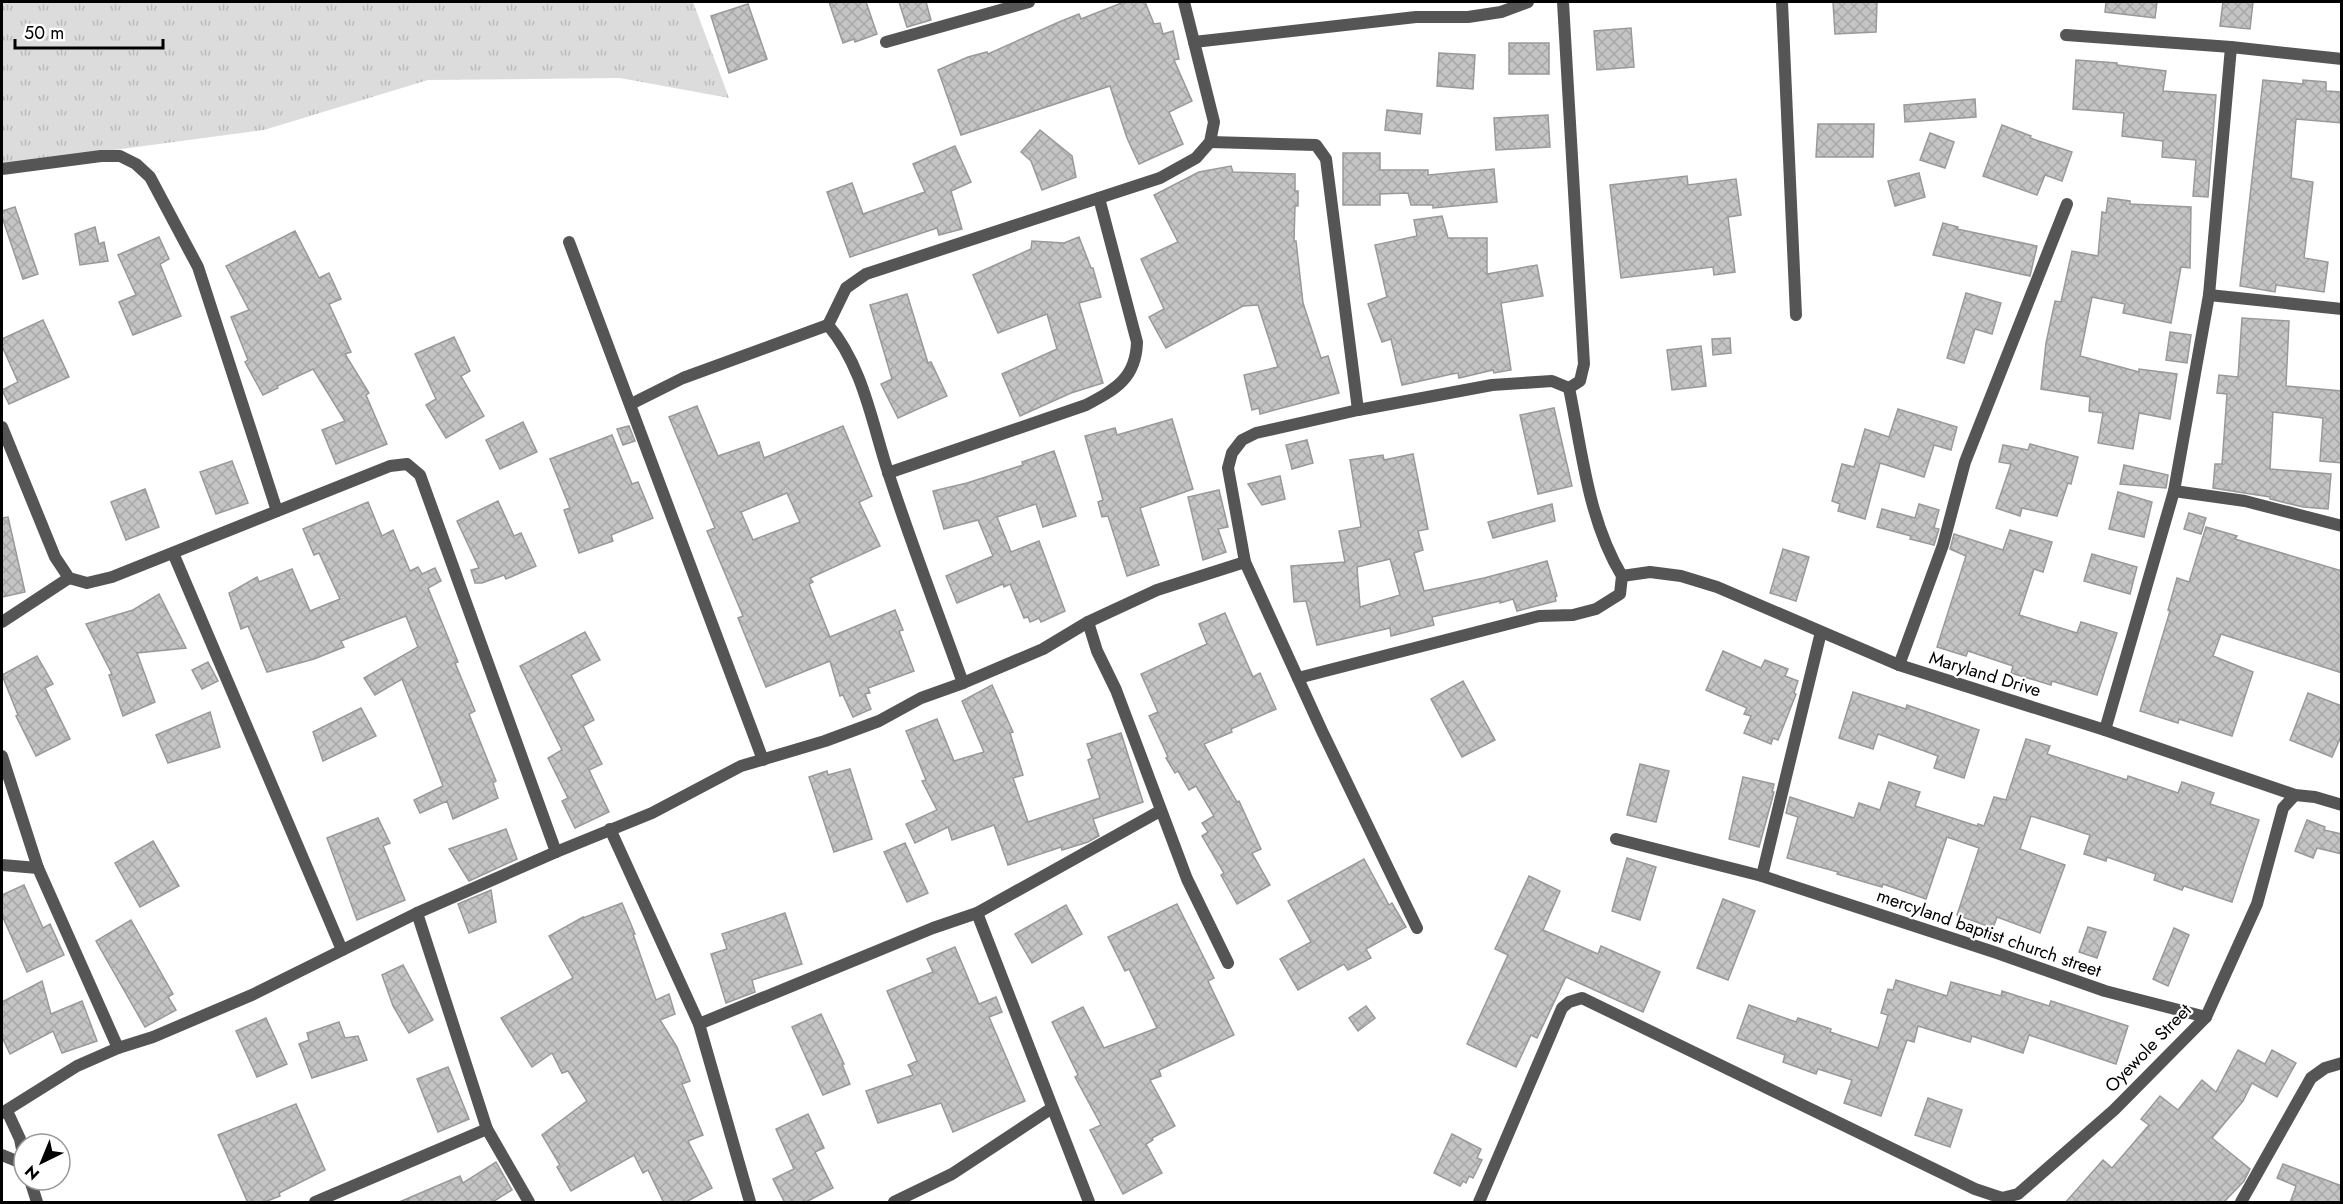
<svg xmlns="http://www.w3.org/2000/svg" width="2343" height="1204" viewBox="0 0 2343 1204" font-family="Jost,sans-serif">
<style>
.grass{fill:url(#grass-tufts)}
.building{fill:url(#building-cross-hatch);stroke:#999;stroke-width:1.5;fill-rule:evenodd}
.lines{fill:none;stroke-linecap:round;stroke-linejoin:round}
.street{stroke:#555;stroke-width:12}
.labels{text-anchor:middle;stroke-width:4.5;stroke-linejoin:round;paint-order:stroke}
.street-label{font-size:18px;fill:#000;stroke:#fff}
</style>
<defs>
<pattern id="grass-tufts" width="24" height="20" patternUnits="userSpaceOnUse" patternTransform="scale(1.5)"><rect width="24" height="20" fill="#dcdcdc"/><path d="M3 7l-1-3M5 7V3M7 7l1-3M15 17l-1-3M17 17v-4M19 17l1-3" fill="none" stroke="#bbb"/></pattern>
<pattern id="building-cross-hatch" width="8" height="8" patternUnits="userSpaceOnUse" patternTransform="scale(1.5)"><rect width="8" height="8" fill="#c4c4c4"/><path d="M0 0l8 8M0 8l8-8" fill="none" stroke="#a7a7a7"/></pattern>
</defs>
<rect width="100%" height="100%" fill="#fff"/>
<polygon class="grass" points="2,2 693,2 729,98 620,78 428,80 264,130 2,165"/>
<g class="building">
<polygon points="829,2 866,2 877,34 855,42 854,39 843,43"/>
<polygon points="899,2 926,2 931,20 907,27"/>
<polygon points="1124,2 1145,2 1154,24 1160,23 1163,34 1173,31 1179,59 1174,60 1192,101 1169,112 1183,144 1139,164 1127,138 1110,86 961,135 938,70 968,57 987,52 988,54 1059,22 1079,14 1081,19"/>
<polygon points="1833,2 1877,2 1876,32 1835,34"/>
<polygon points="2106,2 2157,2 2155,18 2105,12"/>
<polygon points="2223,2 2253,2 2250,29 2220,26"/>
<polygon points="748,4 767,59 729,73 711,16"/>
<polygon points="1631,28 1634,67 1597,70 1594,31"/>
<rect x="1509" y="43" width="40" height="31"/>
<polygon points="1439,53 1475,55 1473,89 1437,86"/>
<polygon points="2076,60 2117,63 2117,65 2166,71 2163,91 2216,95 2208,197 2193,196 2196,160 2162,157 2163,141 2122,136 2124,113 2073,109"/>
<polygon points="2263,80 2303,84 2303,80 2326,82 2326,91 2342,92 2342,123 2296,119 2291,178 2313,182 2304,258 2328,262 2324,292 2276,285 2275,292 2240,286"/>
<polygon points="1975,99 1976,117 1905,122 1904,105"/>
<polygon points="1387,110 1422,114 1420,134 1385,130"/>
<polygon points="1548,115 1550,147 1496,150 1494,118"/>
<polygon points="1818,124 1874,124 1873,157 1816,157"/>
<polygon points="2002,125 2031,136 2030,138 2072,152 2062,181 2045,175 2037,195 1983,176"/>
<polygon points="1040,130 1072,156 1076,177 1042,190 1031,161 1021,152"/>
<polygon points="1930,133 1954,142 1945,168 1920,160"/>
<polygon points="955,146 971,182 951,191 962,229 939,235 937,228 850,257 827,192 852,183 863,214 925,192 913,164"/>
<polygon points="1343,153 1380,153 1380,170 1428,170 1428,175 1494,169 1497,202 1433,208 1433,205 1411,205 1408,193 1380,194 1380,205 1343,205"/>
<polygon points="1231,166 1233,172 1295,174 1295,191 1298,191 1298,206 1295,206 1294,241 1296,241 1303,303 1321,358 1328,356 1339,393 1260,414 1259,408 1252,410 1244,375 1278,367 1258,305 1243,306 1166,348 1149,317 1164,309 1141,259 1178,242 1154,195 1199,172"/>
<polygon points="1919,173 1925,197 1895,206 1888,181"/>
<polygon points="1687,176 1688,185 1736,179 1741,215 1728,217 1735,272 1714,275 1713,267 1621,278 1610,185"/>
<polygon points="2108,198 2130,201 2130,204 2191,207 2190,268 2181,267 2171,323 2123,313 2125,304 2092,297 2080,356 2139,372 2139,369 2177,374 2170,419 2139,413 2133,449 2098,443 2103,413 2089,411 2090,397 2041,389 2046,343 2055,301 2061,302 2072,251 2098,256 2102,212 2106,213"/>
<polygon points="15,207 38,274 23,279 2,217 2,211"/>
<polygon points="1442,216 1448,238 1487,238 1487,274 1537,265 1543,296 1501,303 1511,370 1494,373 1493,370 1459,378 1458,373 1452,374 1402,385 1391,339 1382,342 1368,304 1387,297 1375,245 1417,236 1414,220"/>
<polygon points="1943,223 1958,227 1957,229 2037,246 2030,276 1933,255"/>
<polygon points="95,227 99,244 104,242 108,261 80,265 75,234"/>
<polygon points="295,231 319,278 329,273 341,299 329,304 351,352 345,354 369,393 366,395 387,444 336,464 322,430 345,421 313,369 277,386 278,388 263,395 245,362 248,360 231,317 249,310 226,266"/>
<polygon points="159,237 169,259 160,264 181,316 133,335 119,302 136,295 118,255"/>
<polygon points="1079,237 1091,268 1093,268 1101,297 1079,303 1103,383 1071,393 1020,416 1002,374 1057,349 1047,314 998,333 973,275 1031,249 1032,241 1064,243"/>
<polygon points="1966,293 2001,303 1992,334 1975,329 1964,363 1947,358"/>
<polygon points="907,294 928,363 931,362 947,396 898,418 881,384 892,379 870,305"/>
<polygon points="2242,318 2289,321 2286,386 2342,391 2342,463 2320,461 2323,418 2273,412 2270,469 2331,474 2328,509 2303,507 2270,499 2270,497 2213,488 2215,464 2222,464 2227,394 2217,393 2219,375 2238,377"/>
<polygon points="43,320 69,377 9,404 2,390 18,382 2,346 2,339"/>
<polygon points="2170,332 2191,335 2187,363 2166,360"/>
<polygon points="454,337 470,371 461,376 484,416 446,438 426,405 436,399 415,354"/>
<polygon points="1730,338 1731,353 1713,355 1712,339"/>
<polygon points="1701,346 1706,386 1672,390 1667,350"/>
<path d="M 697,406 L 718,456 L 759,442 L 764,458 L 843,426 L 872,496 L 859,502 L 880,546 L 810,578 L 813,582 L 809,584 L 830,637 L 895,610 L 903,630 L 899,631 L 914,671 L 868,688 L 870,693 L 865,694 L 871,709 L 853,717 L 843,695 L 840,696 L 830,661 L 766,687 L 738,618 L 743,616 L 707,531 L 715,528 L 669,417 ZM 787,493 L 800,522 L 753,540 L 741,512 Z"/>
<polygon points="1554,408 1572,486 1538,494 1520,415"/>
<polygon points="1898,409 1957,427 1951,450 1934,445 1924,477 1880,463 1865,519 1838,511 1840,504 1832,501 1842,464 1854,467 1865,429 1889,437"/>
<polygon points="1172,419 1193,489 1140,508 1159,565 1127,576 1108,516 1102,517 1098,502 1103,500 1085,436 1115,428 1117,435"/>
<polygon points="523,422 537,452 500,469 486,440"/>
<polygon points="629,426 635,441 623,445 617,429"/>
<polygon points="612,435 632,484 638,482 653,518 611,535 613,541 579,553 564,510 570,508 550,459"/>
<polygon points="1307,440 1313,463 1292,469 1286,445"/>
<polygon points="2030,444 2078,457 2071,484 2068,483 2057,516 2022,508 2020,516 1996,508 2011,464 1999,462 2003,445 2028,450"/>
<polygon points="1054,451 1076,516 1043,527 1036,504 997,517 1011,552 1039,541 1065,611 1041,622 1039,618 1030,622 1028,617 1024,618 1010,584 1004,587 1003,584 957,603 946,576 993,556 978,520 944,529 933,491 967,483 1023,465 1022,462"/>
<path d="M 1413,454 L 1428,529 L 1418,531 L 1423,550 L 1414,553 L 1424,591 L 1484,578 L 1547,561 L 1557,596 L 1555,597 L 1556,601 L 1517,611 L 1513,599 L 1500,603 L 1500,601 L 1432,617 L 1434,625 L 1391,636 L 1390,628 L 1317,645 L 1306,601 L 1294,602 L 1291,566 L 1345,562 L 1339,531 L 1361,527 L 1350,460 L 1383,455 L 1384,460 ZM 1390,559 L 1400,595 L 1360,607 L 1357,567 Z"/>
<polygon points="232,461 248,503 216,514 200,472"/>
<polygon points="2124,465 2168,475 2166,488 2120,484"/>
<polygon points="1280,476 1285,499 1262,505 1248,484"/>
<polygon points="145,489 159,527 126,540 111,502"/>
<polygon points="1219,490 1228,527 1218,529 1226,552 1203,560 1188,497"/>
<polygon points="2118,492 2152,502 2144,537 2109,529"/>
<polygon points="498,501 514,536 521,533 536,566 506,579 504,575 482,583 475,583 471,570 479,568 457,521"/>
<polygon points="368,502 382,536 393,530 410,571 418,567 422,574 435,568 441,581 428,588 458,662 455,663 475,711 469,714 496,781 493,783 498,798 453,819 447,801 420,813 414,800 443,786 402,679 375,695 364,678 418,647 406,616 341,641 344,647 314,659 267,672 248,626 241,629 229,593 257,577 259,582 292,569 310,611 340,599 319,553 314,555 303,529"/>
<polygon points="1552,504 1555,521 1493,538 1488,522"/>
<polygon points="1919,504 1939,510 1934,528 1939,529 1934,545 1910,539 1911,536 1877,527 1882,509 1915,518"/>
<polygon points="2189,513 2206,518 2201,534 2184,529"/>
<polygon points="8,517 25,592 2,597 2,518"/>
<polygon points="2206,527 2237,536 2235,539 2342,571 2342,673 2221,634 2213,656 2253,672 2232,736 2179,719 2178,723 2140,711 2170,611 2168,610 2177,578 2189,582"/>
<polygon points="2010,530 2052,542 2043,572 2034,569 2019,615 2077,633 2081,622 2117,633 2097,695 2052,681 2051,685 2011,673 2013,666 1968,651 1966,656 1937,647 1966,556 1950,549 1954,534 2003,550"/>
<polygon points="1783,549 1809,557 1796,601 1770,593"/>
<polygon points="2092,554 2137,567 2130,594 2084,581"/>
<polygon points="159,594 186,648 137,653 155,702 123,716 109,675 112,674 86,624 133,610"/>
<polygon points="1225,613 1253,677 1260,673 1276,709 1231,729 1232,732 1204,744 1237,802 1239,801 1261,849 1252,853 1270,885 1237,904 1221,875 1224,873 1202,836 1208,832 1202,823 1214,816 1196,786 1189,790 1178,771 1175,773 1166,758 1168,757 1149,716 1158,712 1141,674 1207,644 1199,624"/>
<polygon points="585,632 600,660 571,675 594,720 583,726 602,764 589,770 609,812 575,828 562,801 568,798 548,758 562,750 520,666"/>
<polygon points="1723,651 1761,668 1765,660 1788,669 1785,676 1798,681 1794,693 1796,694 1778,740 1773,738 1771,744 1744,733 1751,716 1744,714 1747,708 1706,690"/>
<polygon points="37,656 53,684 45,688 70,739 36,756 16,716 18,715 2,675"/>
<polygon points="208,662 218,681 202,689 192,670"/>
<polygon points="1463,681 1495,740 1462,757 1431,699"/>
<polygon points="992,685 1013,732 1010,733 1023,775 1013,778 1028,822 1100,798 1088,760 1092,758 1087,744 1121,733 1143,802 1093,819 1099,836 1088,842 1062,850 1061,847 1008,865 994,825 952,840 948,827 915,843 906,824 937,810 922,781 926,780 906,731 937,719 954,761 984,752 962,701"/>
<polygon points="1853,692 1906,709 1907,705 1979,730 1964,778 1934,768 1938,756 1878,734 1873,749 1839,738"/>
<polygon points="2308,693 2342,706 2342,734 2332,757 2290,740"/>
<polygon points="361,708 376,736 323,761 313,732"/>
<polygon points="210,712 220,747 168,763 156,735"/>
<polygon points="2026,739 2050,746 2047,754 2127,780 2128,776 2178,793 2182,782 2214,793 2210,804 2259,820 2232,902 2184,886 2182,890 2154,880 2156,874 2107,857 2106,861 2084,854 2090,835 2031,816 2020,849 2065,865 2040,933 1997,917 1993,928 1957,915 1979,848 1947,837 1926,899 1883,884 1882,887 1837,874 1838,872 1787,858 1798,817 1786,813 1790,797 1854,818 1859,803 1880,810 1889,782 1920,792 1915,806 1977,826 1978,824 1984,826 1994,797 2006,800"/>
<polygon points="1640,764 1669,771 1656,822 1627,815"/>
<polygon points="850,769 872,839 834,852 809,777 827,771 828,775"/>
<polygon points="1743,777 1774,784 1772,792 1774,792 1759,847 1729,839"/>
<polygon points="378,818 390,843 383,846 405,900 357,920 327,838"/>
<polygon points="2307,820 2325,827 2324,830 2342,834 2342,854 2317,848 2313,858 2295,851"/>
<polygon points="506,829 517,859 469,881 449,849"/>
<polygon points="153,841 179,886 140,907 115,863"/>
<polygon points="905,843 928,893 907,902 884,852"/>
<polygon points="1627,858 1656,867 1640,920 1612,911"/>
<polygon points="1364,859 1389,905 1392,903 1406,927 1366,949 1371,958 1348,970 1344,964 1298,990 1280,959 1311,942 1288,901"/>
<polygon points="1529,876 1560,891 1543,930 1598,954 1601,946 1660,972 1643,1012 1566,977 1537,1038 1531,1035 1516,1067 1467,1044 1508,955 1495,949"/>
<polygon points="24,885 43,928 50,924 64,955 27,972 2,915 2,895"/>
<polygon points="491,890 496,922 469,933 458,904"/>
<polygon points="1723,899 1755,911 1728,980 1697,968"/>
<polygon points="622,903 635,934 633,934 656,1000 669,994 675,1014 660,1020 677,1047 690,1081 682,1084 703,1135 688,1141 712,1188 684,1203 664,1203 648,1170 643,1173 634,1155 571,1191 557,1167 560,1165 542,1135 587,1101 568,1071 562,1073 552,1053 532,1067 501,1018 573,978 549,936 583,917 583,918"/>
<polygon points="1177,904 1214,978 1208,981 1234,1035 1159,1070 1161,1076 1150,1080 1175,1126 1152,1138 1153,1140 1146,1144 1162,1173 1123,1194 1090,1130 1101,1125 1075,1077 1078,1075 1052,1022 1083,1007 1104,1048 1157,1028 1129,969 1125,971 1108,937"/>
<polygon points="1066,905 1082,934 1032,963 1015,934"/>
<polygon points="785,913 802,964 752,980 755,992 726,1003 711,954 727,949 722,934"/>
<polygon points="131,920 173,994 168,997 176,1010 145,1027 96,941"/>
<polygon points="2088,927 2106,932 2097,958 2079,952"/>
<polygon points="2174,928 2189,935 2168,986 2153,979"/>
<polygon points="955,947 979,1004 996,997 1002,1012 989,1017 1025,1101 953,1132 941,1103 878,1123 866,1091 913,1075 908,1065 917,1061 887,991 933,972 927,959"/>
<polygon points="403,965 433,1020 409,1033 393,1006 382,975"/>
<polygon points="1896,980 1947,996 1951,982 2001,996 2002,991 2049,1006 2051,1001 2128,1026 2116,1064 2029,1035 2023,1053 1972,1036 1970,1042 1918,1026 1914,1042 1907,1040 1881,1116 1844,1103 1852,1080 1818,1069 1816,1074 1783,1062 1785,1055 1737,1038 1749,1005 1796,1022 1798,1018 1831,1029 1830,1032 1878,1048 1888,1015 1881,1013 1888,989 1893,990"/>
<polygon points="42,981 51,1014 82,1001 97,1041 62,1053 53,1031 10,1054 2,1037 2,1002"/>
<polygon points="1366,1006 1375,1018 1358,1031 1349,1018"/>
<polygon points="821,1014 844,1064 842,1064 850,1084 823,1095 792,1027"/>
<polygon points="266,1018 287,1064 257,1077 236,1031"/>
<polygon points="339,1022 345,1038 358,1036 367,1060 312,1078 299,1044 309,1040 307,1033"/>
<polygon points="2238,1050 2265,1064 2272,1050 2296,1063 2277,1097 2252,1083 2243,1101 2212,1138 2250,1169 2244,1181 2223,1203 2065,1203 2103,1160 2112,1168 2149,1125 2141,1119 2160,1096 2178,1110 2202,1080 2216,1092"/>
<polygon points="448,1067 469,1119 438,1132 417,1079"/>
<polygon points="1928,1098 1962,1110 1950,1147 1915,1135"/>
<polygon points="296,1104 325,1170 279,1193 280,1196 262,1203 248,1203 218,1135"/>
<polygon points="808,1114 824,1148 815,1152 833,1188 804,1203 785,1203 773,1179 794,1169 776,1129"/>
<polygon points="1452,1134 1481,1149 1477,1158 1482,1160 1473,1178 1469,1176 1466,1183 1463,1181 1460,1186 1434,1173"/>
<polygon points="496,1162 512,1190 491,1203 397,1203 460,1176 463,1183"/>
<polygon points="2283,1164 2342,1186 2342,1203 2290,1203 2296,1186 2277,1178"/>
</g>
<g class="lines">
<g class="street">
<polyline points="1563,2 1584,364 1580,381 1569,388"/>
<polyline points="1782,2 1796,315"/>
<polyline points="2066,35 2231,47 2342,59"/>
<polyline points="886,42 1029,2"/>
<polyline points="1194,42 1416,17 1468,17 1501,12 1528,2"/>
<polyline points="1210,142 1316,145 1326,159 1358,410"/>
<polyline points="2,169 101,156 120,156 136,164 150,177 198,267 277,511"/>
<polyline points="569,242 763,760"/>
<polyline points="2209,295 2342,309"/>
<polyline points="631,404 683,378 828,325"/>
<polyline points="2,427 55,557 69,578 87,583 112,577 390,466 407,464 420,475 556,852"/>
<path d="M 888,473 L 1086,405 C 1116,389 1136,378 1137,342 L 1099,198"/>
<polyline points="2174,491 2245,501 2342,526"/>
<polyline points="173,553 342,950"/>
<polyline points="1622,576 1650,572 1681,576 1717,587 1899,665 2105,730 2295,795 2315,797 2342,805"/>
<polyline points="2,622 69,578"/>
<polyline points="1088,622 1097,651 1116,690 1187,879 1228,963"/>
<polyline points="1899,665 1943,545 1965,462 2067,204"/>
<path d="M 1298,678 L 1539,616 L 1573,615 L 1596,609 L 1620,594 L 1622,576 C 1588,520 1582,451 1569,388"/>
<path d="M 963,683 C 938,613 911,543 888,472 C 872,423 863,366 828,325 L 846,288 L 866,274 L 1160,178 L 1196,158 L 1210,142 L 1214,122 L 1184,2"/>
<polyline points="2105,730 2174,491 2209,295 2231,47"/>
<polyline points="2,756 38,868 118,1048"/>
<polyline points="610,829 699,1024 750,1202"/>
<polyline points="1616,839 1762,876 1997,953 2105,991 2206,1017"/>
<polyline points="2,865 38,868"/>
<polyline points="1762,876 1821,632"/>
<polyline points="417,913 487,1129 529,1202"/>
<polyline points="977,913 1089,1202"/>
<polyline points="1417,928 1322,731 1245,562 1228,468 1232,453 1242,440 1256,433 1358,410 1492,385 1552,381 1569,388"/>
<polyline points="699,1024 933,928 977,913 1160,811"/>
<polyline points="7,1111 20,1139 24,1160"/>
<polyline points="2,1113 77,1066 118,1048 153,1037 254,994 417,913 556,852 652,813 741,766 825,741 879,721 921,698 963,683 1043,649 1088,622 1157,590 1245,562"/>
<polyline points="2,1155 24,1164"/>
<polyline points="30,1180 37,1202"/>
<polyline points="315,1202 487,1129"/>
<polyline points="894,1202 952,1174 1052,1108"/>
<polyline points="1479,1202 1562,1008 1569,1002 1582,998 1975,1189 2002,1198 2018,1194 2114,1110 2206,1017 2257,904 2283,808 2295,795"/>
<polyline points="2241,1202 2311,1078 2325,1068 2342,1063"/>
</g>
</g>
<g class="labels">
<g class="street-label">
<text transform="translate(1985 674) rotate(17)" y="6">Maryland Drive</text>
<text transform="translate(1989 933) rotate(19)" y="6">mercyland baptist church street</text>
<text transform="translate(2148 1048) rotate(-46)" y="6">Oyewole Street</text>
</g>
</g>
<rect width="2343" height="1204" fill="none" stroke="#000000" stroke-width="6"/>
<g transform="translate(42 1162) rotate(223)"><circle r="28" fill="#ffffff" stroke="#999999" stroke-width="1.5"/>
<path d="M0-4.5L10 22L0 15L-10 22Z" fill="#000000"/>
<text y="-9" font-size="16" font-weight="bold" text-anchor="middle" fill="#000000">N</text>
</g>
<path d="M15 39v9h148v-9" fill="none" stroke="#000000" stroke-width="3"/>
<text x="24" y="39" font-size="18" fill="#000000" stroke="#ffffff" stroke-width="4.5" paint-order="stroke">50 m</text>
</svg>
